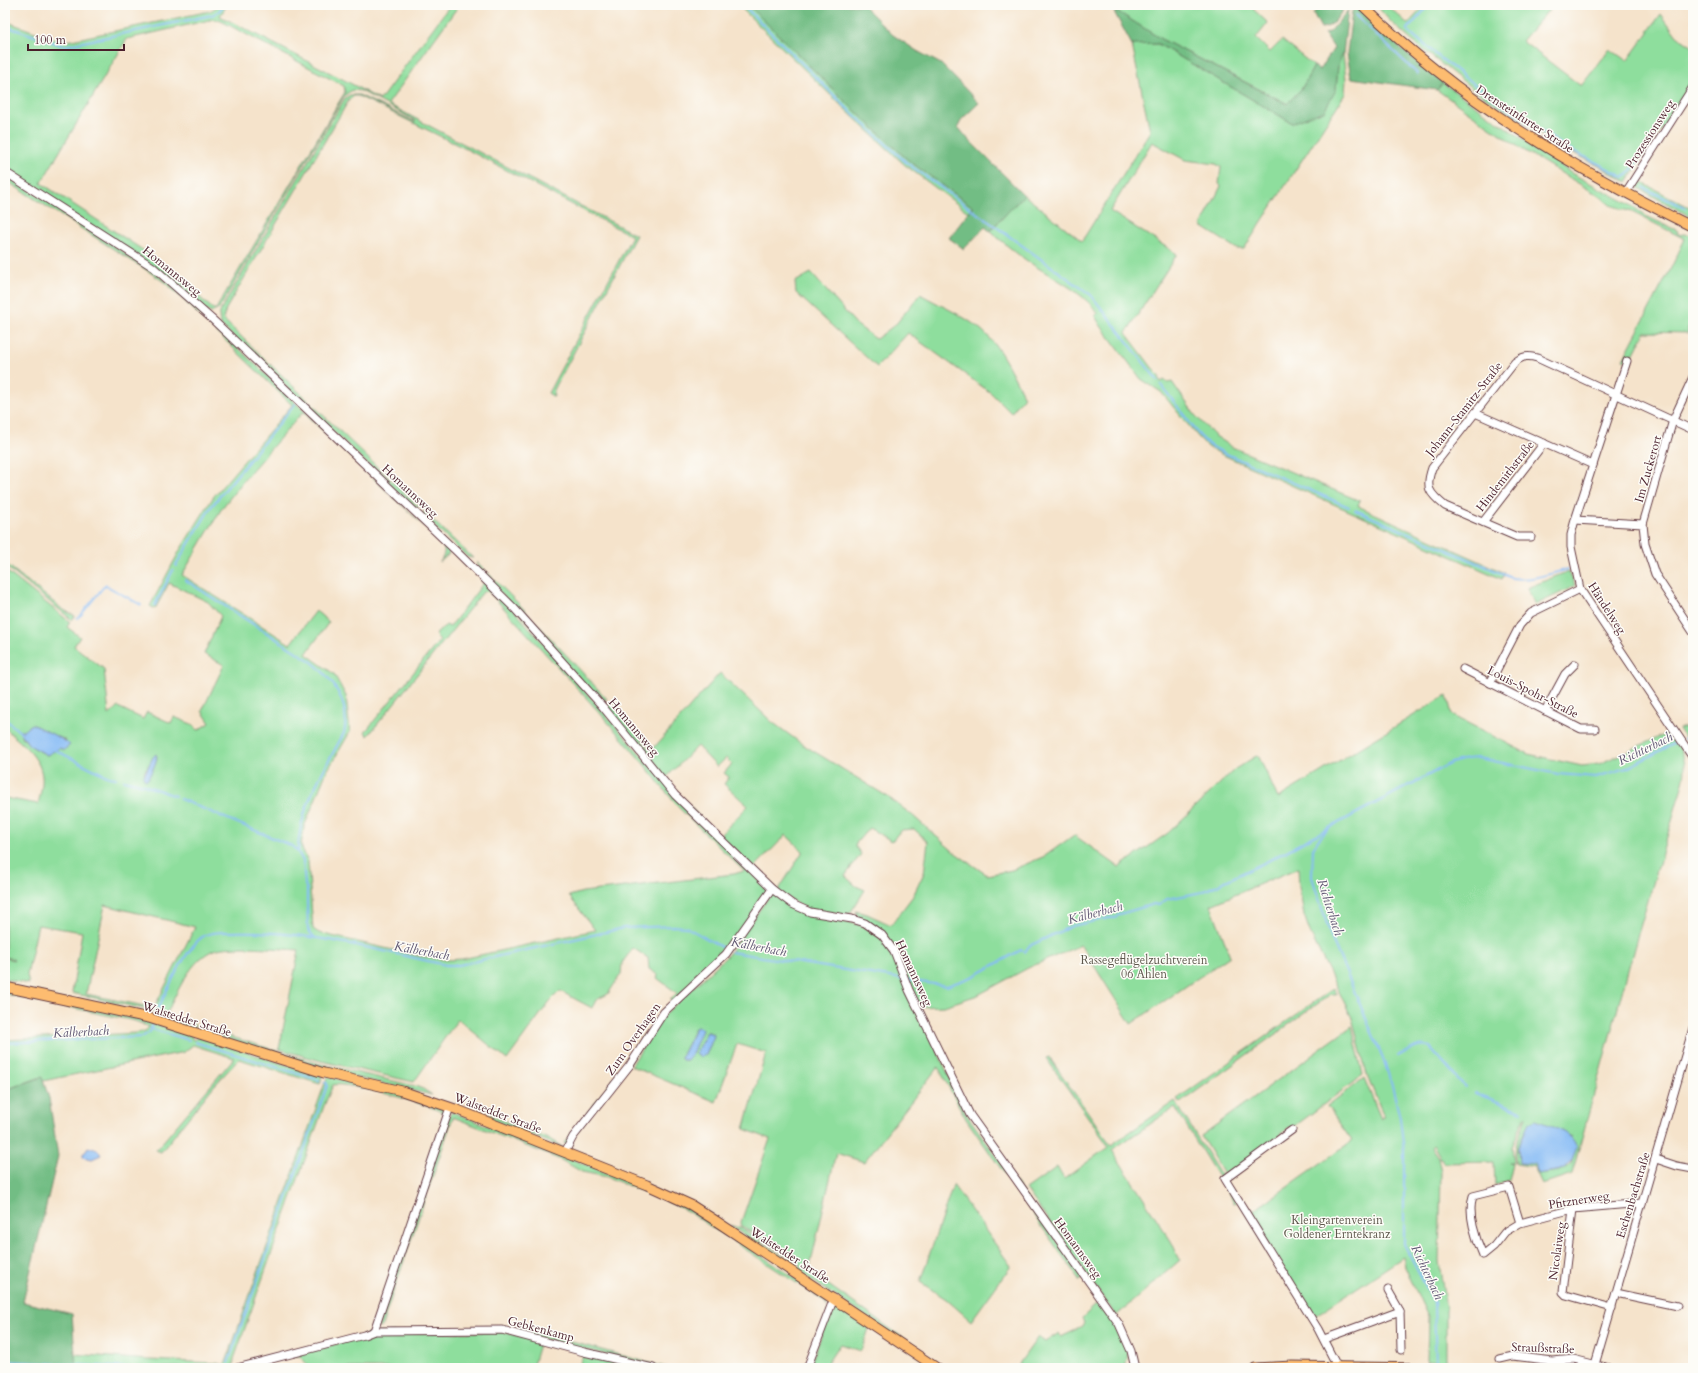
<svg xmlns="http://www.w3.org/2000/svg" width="1698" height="1373" viewBox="0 0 1698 1373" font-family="Cardo,serif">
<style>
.green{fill:#8ede9d;stroke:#6c7e64;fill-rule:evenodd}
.forest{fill:#72bd84;stroke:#5e6e58}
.water{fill:#86bbf5;stroke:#686d90}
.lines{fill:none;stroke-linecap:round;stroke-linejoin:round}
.stream{stroke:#86bbf5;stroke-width:2}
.minor-casing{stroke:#643c43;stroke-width:9}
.major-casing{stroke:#643c43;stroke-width:11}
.minor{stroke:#fff;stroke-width:7}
.major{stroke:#fdbc70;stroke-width:9}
.labels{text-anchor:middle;stroke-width:3;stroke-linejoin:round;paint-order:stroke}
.street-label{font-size:12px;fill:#4a1f2b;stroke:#fdfcf7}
.park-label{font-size:12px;fill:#5e584d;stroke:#fdfcf7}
.water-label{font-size:13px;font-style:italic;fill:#5f5672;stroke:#fdfcf7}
</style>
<rect width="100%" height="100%" fill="#fdfcf7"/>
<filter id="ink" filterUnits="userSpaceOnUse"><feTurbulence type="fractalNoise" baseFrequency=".025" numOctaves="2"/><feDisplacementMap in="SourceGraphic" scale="8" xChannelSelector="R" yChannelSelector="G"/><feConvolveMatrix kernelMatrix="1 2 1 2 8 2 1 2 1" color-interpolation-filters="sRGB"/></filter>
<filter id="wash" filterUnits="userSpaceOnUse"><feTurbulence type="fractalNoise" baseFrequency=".012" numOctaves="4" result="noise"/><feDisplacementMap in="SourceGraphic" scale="16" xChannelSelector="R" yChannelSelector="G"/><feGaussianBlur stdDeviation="0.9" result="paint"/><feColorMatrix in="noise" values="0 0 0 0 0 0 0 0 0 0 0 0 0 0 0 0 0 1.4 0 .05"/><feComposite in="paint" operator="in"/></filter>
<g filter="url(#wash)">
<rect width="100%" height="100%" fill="#f5e3cb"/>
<g class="green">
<path d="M 220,5 L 227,5 L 220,16 L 350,83 L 380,100 L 450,5 L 459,5 L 388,104 L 636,235 L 555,388 L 553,393 L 554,397 L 548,393 L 632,236 L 468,150 L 379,106 L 358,96 L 354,96 L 349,100 L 226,309 L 223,319 L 419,507 L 417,508 L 413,507 L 220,324 L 219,316 L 221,310 L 345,98 L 350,95 L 359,95 L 415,122 L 416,121 L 361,91 L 352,90 L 344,96 L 219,309 L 211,313 L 205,310 L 172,279 L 5,170 L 5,21 L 54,39 L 67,41 L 210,11 ZM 214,19 L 221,21 L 344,86 L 345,92 L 216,309 L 213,309 L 152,256 L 41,183 L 127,39 Z"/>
<polygon points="738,5 748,5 852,108 909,161 973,207 968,212 905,165 848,112"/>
<polygon points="1113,5 1257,5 1253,9 1268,23 1256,38 1270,52 1282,40 1314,66 1302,88 1288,104 1161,39 1112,8"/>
<polygon points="1376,5 1387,5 1408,24 1425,5 1553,5 1522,41 1581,86 1610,49 1627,61 1661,14 1677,36 1693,47 1693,82 1627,182 1601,167 1554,143 1473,89 1411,40 1390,21"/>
<path d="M 1158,44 L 1292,123 L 1336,90 L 1338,65 L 1343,54 L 1346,79 L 1345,94 L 1244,249 L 1237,249 L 1201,226 L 1221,186 L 1219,184 L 1221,167 L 1216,164 L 1185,160 L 1152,142 L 1110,211 L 1177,254 L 1126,333 L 1160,378 L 1159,379 L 1161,382 L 1164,380 L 1168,383 L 1172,382 L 1195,415 L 1214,435 L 1232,447 L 1360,501 L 1358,506 L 1505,573 L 1502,579 L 1221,454 L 1208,447 L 1199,438 L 1161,392 L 1141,379 L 1101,326 L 1095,316 L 1098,313 C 1080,289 1050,277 1026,260 C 1014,252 1002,241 990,231 L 1024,195 L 1082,241 L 1150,131 L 1132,45 Z"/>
<polygon points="1443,83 1571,173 1631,205 1646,216 1678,231 1677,233 1681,235 1682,234 1693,235 1693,327 1688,327 1688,333 1645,332 1632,357 1630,356 1626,360 1623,359 1669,272 1685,239 1632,212 1610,205 1601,197 1520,148 1437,90"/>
<path d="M 5,175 L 58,208 L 170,283 L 450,550 L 448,555 L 440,562 C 445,554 446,549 440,541 L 303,412 L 252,470 L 222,508 L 182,575 L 290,644 L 316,611 L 329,622 L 306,654 L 334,674 L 346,696 L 350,732 L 326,773 L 304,827 L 301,846 L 308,861 L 313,929 L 319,933 L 419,956 L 447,960 L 462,959 L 595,930 L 569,896 L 583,892 L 734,874 L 744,871 L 679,808 L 643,763 L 599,712 L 488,591 L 483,592 L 368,736 L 365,732 L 440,640 L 435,635 L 446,625 L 450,627 L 485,581 L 513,609 L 643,757 L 767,888 L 767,893 L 730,947 L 672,1002 L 670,1000 L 677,993 L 657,978 L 658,975 L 649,969 L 648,958 L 633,948 L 622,963 L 621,974 L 608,994 L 596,1000 L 592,1008 L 560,991 L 550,1001 L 507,1060 L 458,1019 L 414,1082 L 321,1061 L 279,1049 L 299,950 C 280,949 230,944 214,950 C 191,959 177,992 167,1013 L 162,1013 L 72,993 L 82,932 L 38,925 L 27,975 L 29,984 L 5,979 L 5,958 L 14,960 L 13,959 L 5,957 L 5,798 L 38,804 C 40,795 43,786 42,776 C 40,756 19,742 5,728 L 5,570 L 70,622 L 67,627 L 80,637 L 74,646 L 104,669 L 109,715 L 118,707 L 143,719 L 147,712 L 171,723 L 174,717 L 194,725 L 196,729 L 200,730 L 201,728 L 210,723 L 202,711 L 224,665 L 204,654 L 221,616 L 208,602 L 169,583 L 155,609 L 150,606 L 180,550 L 214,496 L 292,405 L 167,284 L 148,271 L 5,180 ZM 19,731 L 53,735 L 66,740 L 57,749 L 47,755 C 35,749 25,744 19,731 ZM 156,754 L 157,758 L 148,779 L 144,772 ZM 105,905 L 195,927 L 154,1008 L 86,994 Z"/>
<polygon points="1637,180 1693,209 1693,218 1635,186"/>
<path d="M 811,273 L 857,325 L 876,339 L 896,324 L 920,294 C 939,305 961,314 979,328 C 999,343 1013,375 1024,397 L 1011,413 L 991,393 L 908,333 L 877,367 L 796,293 L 795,282 Z"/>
<polygon points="423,511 473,558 467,557 423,516"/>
<polygon points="477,562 519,604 607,699 602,701 598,698 478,568"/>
<polygon points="5,563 62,609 75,616 72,620 5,566"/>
<polygon points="1569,571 1575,586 1535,605 1527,588"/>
<path d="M 720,673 L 772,722 L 802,744 L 888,797 L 912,815 L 954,852 L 987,875 L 1012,870 L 1045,856 L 1074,835 L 1119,867 L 1168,833 L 1235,769 L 1258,755 L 1278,798 L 1447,695 L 1452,715 L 1528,754 L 1582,766 L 1599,764 L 1670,732 C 1683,752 1688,759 1683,783 L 1636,941 L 1572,1174 L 1542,1184 L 1534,1167 L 1516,1164 C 1512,1145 1521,1135 1526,1117 L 1525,1116 L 1512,1147 L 1514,1163 L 1509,1163 L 1513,1164 L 1509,1181 L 1495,1185 L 1494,1162 L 1444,1163 L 1433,1145 L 1431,1147 L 1438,1157 L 1441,1172 L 1439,1261 L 1446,1309 L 1446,1363 L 1427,1361 L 1428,1317 L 1405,1267 L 1403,1257 L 1313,1317 L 1249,1214 L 1352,1141 L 1327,1106 L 1364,1078 L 1381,1119 L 1384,1117 L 1367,1075 L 1352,1018 L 1311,935 L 1304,915 L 1299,886 L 1298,868 L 1211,905 L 1230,956 L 1131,1024 L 1081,945 L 1028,968 L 978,995 L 944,1006 L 919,1007 L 896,950 L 858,918 L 856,911 L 867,914 L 891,925 L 913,896 L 924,873 L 928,842 L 914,829 L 901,830 L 892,841 L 869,828 L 857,842 L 855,846 L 861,854 L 845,876 L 856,886 L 865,890 L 851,912 L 847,915 L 810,910 L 794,902 L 778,891 L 803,851 L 786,835 L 754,868 L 719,836 L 748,806 L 724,784 L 729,777 L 724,773 L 732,764 L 726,758 L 717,767 L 697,746 L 665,779 L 608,708 L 610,702 L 651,751 ZM 1524,1133 L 1565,1134 L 1571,1137 L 1572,1163 C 1565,1172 1550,1172 1539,1174 L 1534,1164 L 1517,1152 L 1518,1147 Z"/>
<polygon points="1693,724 1693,744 1690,745 1679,729"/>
<path d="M 773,894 L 792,907 L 863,926 L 880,937 L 892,953 L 967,1115 L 1083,1277 L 1080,1281 L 966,1119 L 938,1067 L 864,1162 L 836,1153 L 811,1262 L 810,1272 L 919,1349 L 916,1350 L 729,1225 L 743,1229 L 800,1268 L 802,1266 L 740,1225 L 770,1139 L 744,1129 L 766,1053 L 737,1044 L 716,1102 L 631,1066 L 662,1017 L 727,956 L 770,895 ZM 695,1028 L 692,1054 L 685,1061 L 681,1057 ZM 707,1032 L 709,1032 L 714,1036 L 706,1055 L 699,1047 Z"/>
<polygon points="1334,988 1337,994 1331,994 1180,1103 1177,1099"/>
<polygon points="5,990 144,1020 192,1036 192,1039 195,1040 198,1037 322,1076 320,1084 239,1059 213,1087 161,1152 156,1150 234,1058 193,1045 184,1052 43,1081 41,1077 5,1090 5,1040 136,1033 145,1031 149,1027 135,1021 5,994"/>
<polygon points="169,1017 195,1025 193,1029 164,1018"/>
<polygon points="1352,1026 1363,1075 1291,1129 1289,1127 1273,1142 1225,1176 1201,1136"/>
<polygon points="199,1027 320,1064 415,1086 423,1089 432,1095 334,1072 198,1030"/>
<polygon points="644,1034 647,1036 628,1065 566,1145 564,1143 614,1078"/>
<polygon points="1049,1057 1111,1145 1175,1101 1237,1202 1234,1203 1175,1107 1112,1150 1171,1241 1180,1260 1116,1316 1026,1189 1057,1167 1064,1179 1108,1147 1107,1144 1046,1058"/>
<path d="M 328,1077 L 402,1093 L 445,1107 L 446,1115 C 439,1106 345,1081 333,1085 L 324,1106 L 234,1359 L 233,1367 L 76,1368 L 74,1354 L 149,1360 L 216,1363 L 225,1365 L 326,1080 Z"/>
<polygon points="452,1112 668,1197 689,1208 827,1299 827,1307 824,1301 687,1211 666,1201 607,1177 582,1172 561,1160 453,1117 381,1328 378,1327 448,1118"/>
<polygon points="472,1112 483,1112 551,1140 564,1148"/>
<polygon points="953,1185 1011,1266 971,1321 946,1299 920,1282"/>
<path d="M 1100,1301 C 1109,1313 1126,1338 1128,1352 C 1128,1357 1126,1363 1125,1368 L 1016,1368 L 1038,1337 L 1045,1342 L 1059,1333 L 1061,1337 L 1082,1327 L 1084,1323 L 1082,1318 Z"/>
<polygon points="837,1306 870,1326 861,1351 840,1344 824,1368 809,1368 832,1308"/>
<polygon points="520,1323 523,1329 669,1368 659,1368 518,1332"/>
<polygon points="503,1332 540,1341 532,1368 310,1368 300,1356 293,1356 375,1333"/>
<polygon points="584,1354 645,1368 578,1368"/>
</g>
<g class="forest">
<polygon points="748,5 863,5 893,35 917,51 941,64 979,103 962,119 958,127 968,139 1024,195 990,231 985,227 964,249 949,238 973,207 909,161 852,108"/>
<path d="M 1323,5 L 1345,5 L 1346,6 C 1338,15 1334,28 1321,28 L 1313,13 Z"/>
<polygon points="1356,7 1359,8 1403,50 1443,83 1437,90 1351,78 1347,53 1352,11"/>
<polygon points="1112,8 1161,39 1287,104 1302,88 1314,66 1320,70 1334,48 1324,33 1330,32 1348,10 1343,54 1338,65 1336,90 1324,111 1292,123 1158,44 1132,45"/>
<polygon points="42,1077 49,1098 58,1156 23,1302 72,1314 76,1368 34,1366 33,1368 5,1368 5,1090"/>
</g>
<g class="water">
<path d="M 32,724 C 41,729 65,739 70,745 L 64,750 L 60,748 L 47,755 L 29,745 L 19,731 L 23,731 Z"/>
<path d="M 156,754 C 159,760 151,772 148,779 L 145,780 L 143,777 L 153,757 Z"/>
<polygon points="696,1027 701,1028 702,1030 692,1054 687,1060 682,1060 681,1057"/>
<polygon points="707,1032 713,1034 714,1036 706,1055 700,1057 696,1053"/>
<path d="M 1536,1120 C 1553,1127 1570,1131 1577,1148 C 1568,1173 1563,1169 1539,1174 L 1534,1164 L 1519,1163 L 1518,1147 L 1529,1123 Z"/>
<polygon points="88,1147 98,1150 101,1155 92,1159 83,1157 83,1154"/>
</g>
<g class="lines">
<g class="stream">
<polyline points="743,5 848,109 907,163 1091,295 1158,381"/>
<path d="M 1429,5 L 1407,30 C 1455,72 1507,110 1561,144 C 1581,156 1603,165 1623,177 L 1628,175 L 1636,163"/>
<polyline points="1355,15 1418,74"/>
<polyline points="5,26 64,46 212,15 219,11 224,5"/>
<polyline points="1644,188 1685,208"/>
<polyline points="1161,385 1200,436 1209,445 1222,452 1349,507"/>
<path d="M 1355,510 L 1512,578 C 1531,581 1549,574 1568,569"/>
<polyline points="177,566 176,565 211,507 295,404"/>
<path d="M 185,580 L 312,662 C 333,679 351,704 344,733 C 324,770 298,809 298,852"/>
<polyline points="155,605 173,570"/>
<polyline points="77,618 81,615 105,585 141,605"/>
<polyline points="5,719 21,733"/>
<polyline points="1684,739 1693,735"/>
<polyline points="53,749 109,777 116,778"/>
<polyline points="124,780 144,785 175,796"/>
<polyline points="180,799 292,846 298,852 303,861 305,885 307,890 307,902 308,930 315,938"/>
<polyline points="731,952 902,979"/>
<polyline points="908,980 947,986 974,976 1021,950 1025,952 1029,946 1072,926 1109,918 1115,918 1120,914 1154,904 1159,905 1167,899 1202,892 1266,862 1329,828"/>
<path d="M 156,1013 C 165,995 187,945 204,936 C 212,931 224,932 233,932 C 305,930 376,950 446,965 L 459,965 L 624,928 L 673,926 L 686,927 L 727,950"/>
<polyline points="152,1029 189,1040"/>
<polyline points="195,1042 319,1080"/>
<polyline points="5,1043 142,1037 150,1032 152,1025"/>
<path d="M 1398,1056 C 1409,1051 1418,1042 1430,1047 L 1465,1087"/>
<polyline points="1475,1093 1522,1111"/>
<polyline points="5,1361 132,1368"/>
<polyline points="228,1363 327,1086 327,1083 324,1082"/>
<polyline points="1436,1368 1434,1302 1404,1245 1404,1151 1400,1118 1393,1089 1383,1058 1331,937 1312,877 1313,849 1318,840 1329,828 1451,763 1466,759 1478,758 1558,774 1596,777 1627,768 1679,741"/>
</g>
</g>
</g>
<g filter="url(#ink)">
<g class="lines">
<g class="minor-casing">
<g id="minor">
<polyline points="5,172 153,267 213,320 456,551 514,608 603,707 675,795 772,889 792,904 810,912 852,919 865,923 882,935 894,951 909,990 970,1115 1119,1324 1131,1351 1135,1368"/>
<polyline points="1626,192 1693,87"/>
<polyline points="1627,361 1575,520 1571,535 1571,547 1580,589 1693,758"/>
<polyline points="1475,413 1593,465"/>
<polyline points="1575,520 1643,524 1645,544 1655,574 1693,632"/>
<polyline points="1483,522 1544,443"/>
<polyline points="1643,524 1673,420 1693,377"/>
<path d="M 1531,537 L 1517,537 L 1445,506 C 1429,493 1425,488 1432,468 L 1515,362 C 1523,356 1528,355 1537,358 L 1693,430"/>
<polyline points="1463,669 1581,729 1595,729"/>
<polyline points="1490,683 1520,625 1531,613 1580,589"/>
<polyline points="1545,711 1565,674 1575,664"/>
<polyline points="450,1107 374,1331 502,1330 584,1352 653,1368"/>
<polyline points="1292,1130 1225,1179 1318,1329 1338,1368"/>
<polyline points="565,1152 573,1137 630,1065 664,1012 726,954 772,889"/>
<polyline points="1656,1159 1677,1166 1693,1169"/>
<polyline points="1573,1209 1563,1292 1566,1295 1612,1308"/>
<path d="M 1520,1223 L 1509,1187 L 1473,1196 C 1467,1213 1476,1240 1483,1255 L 1494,1246 L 1505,1232 L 1520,1223 L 1573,1209 L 1642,1203"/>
<polyline points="1388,1290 1400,1311"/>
<polyline points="1616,1293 1677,1306"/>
<polyline points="1324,1339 1400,1311 1401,1350"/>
<polyline points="1500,1359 1513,1356 1553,1361 1573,1359 1609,1368"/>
<polyline points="237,1368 364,1335 374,1331"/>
<polyline points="807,1368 834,1298"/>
<polyline points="1594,1368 1693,1028"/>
</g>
</g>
<g class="major-casing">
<g id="major">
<path d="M 1362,5 C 1460,101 1571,167 1693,227"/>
<polyline points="5,987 149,1018 324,1073 402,1091 458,1110 647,1185 691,1205 713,1219 937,1368"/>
<polyline points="1255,1368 1292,1366 1429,1368"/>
</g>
</g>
<use href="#minor" class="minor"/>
<use href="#major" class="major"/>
</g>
</g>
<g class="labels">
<g class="street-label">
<text transform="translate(1525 119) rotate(33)" y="4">Drensteinfurter Straße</text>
<text transform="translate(1650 134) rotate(-57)" y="4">Prozessionsweg</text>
<text transform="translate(172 271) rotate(39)" y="4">Homannsweg</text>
<text transform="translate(1464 409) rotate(-52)" y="4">Johann-Stamitz-Straße</text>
<text transform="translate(1648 469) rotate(-74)" y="4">Im Zuckerort</text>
<text transform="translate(1505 476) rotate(-52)" y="4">Hindemithstraße</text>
<text transform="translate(410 491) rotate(43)" y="4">Homannsweg</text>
<text transform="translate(1607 608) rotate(57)" y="4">Händelweg</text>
<text transform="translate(1533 692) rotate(27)" y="4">Louis-Spohr-Straße</text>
<text transform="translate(634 727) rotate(50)" y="4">Homannsweg</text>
<text transform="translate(914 973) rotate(65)" y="4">Homannsweg</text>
<text transform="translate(187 1019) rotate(17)" y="4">Walstedder Straße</text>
<text transform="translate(633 1039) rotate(-55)" y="4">Zum Overhagen</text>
<text transform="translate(498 1113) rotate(21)" y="4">Walstedder Straße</text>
<text transform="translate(1633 1195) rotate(-73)" y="4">Eschenbachstraße</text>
<text transform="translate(1579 1200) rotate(-9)" y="4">Pfitznerweg</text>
<text transform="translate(1078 1248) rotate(54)" y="4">Homannsweg</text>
<text transform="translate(1557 1251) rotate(-82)" y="4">Nicolaiweg</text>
<text transform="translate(790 1255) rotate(33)" y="4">Walstedder Straße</text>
<text transform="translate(541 1329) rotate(15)" y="4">Gebkenkamp</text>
<text transform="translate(1543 1348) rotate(2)" y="4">Straußstraße</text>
</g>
<g class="park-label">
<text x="1144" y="964">Rassegeflügelzuchtverein<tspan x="1144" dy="14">06 Ahlen</tspan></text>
<text x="1337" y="1224">Kleingartenverein<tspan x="1337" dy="14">Goldener Erntekranz</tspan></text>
</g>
<g class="water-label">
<text transform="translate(1645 748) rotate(-26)" y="5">Richterbach</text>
<text transform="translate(1331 907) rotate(72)" y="5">Richterbach</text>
<text transform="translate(1095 912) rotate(-15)" y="5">Kälberbach</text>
<text transform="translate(759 946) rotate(11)" y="5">Kälberbach</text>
<text transform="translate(422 950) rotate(10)" y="5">Kälberbach</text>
<text transform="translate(81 1031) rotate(-3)" y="5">Kälberbach</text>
<text transform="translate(1428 1272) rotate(65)" y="5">Richterbach</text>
</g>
</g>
<rect width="1698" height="1373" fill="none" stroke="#fdfcf7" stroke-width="20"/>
<path d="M28 44v6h96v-6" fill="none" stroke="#4a1f2b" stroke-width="2"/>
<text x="34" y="44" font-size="12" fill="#4a1f2b" stroke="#fdfcf7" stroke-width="3" paint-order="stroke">100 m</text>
</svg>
